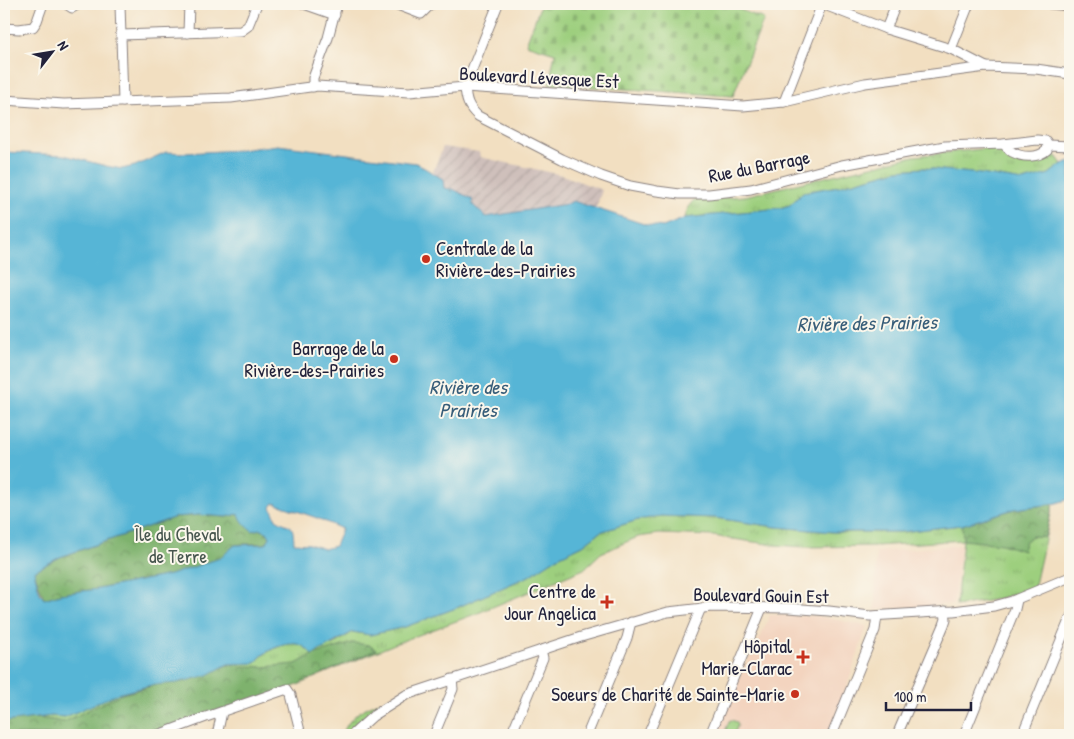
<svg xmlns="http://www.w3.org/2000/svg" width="1074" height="739" viewBox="0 0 1074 739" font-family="'Patrick Hand',sans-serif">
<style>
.built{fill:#f3d4bf}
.industrial{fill:url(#industrial-furrows)}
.grass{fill:url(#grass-tufts);stroke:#60785c}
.forest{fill:url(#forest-crowns);stroke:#506a54}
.cemetery{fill:url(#cemetery-stones);stroke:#60785c}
.pitch{fill:#9dcf7e;stroke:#60785c}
.water{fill:#57b5d6;stroke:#3c6c88;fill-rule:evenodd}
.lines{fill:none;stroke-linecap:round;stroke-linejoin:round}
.minor-casing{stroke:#8a807e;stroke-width:11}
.minor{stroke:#fff;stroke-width:9}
.poi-dot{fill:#c8321e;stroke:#fbf7ec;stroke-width:2}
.labels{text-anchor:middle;stroke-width:4;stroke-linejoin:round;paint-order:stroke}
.street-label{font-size:19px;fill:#22223b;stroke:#fbf7ec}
.poi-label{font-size:19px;fill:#22223b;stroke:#fbf7ec;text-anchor:end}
.park-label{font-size:19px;fill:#47564f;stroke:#fbf7ec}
.water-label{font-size:20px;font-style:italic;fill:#375d79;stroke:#fbf7ec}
</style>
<defs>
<pattern id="industrial-furrows" width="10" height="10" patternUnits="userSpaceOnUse" patternTransform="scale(1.25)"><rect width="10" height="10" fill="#cfc0bb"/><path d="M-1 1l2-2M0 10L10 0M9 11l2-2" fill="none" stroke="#b1a5a2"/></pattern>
<pattern id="grass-tufts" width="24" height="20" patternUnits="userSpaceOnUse" patternTransform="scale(1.25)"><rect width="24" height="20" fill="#9dcf7e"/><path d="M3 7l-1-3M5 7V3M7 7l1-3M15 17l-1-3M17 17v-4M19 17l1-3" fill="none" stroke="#87b16e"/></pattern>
<pattern id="forest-crowns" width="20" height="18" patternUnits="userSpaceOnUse" patternTransform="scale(1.25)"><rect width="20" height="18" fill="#7eb26d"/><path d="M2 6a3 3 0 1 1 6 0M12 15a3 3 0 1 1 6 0" fill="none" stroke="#67905b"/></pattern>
<pattern id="cemetery-stones" width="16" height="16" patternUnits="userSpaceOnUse" patternTransform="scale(1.25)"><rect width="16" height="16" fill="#9dcf7e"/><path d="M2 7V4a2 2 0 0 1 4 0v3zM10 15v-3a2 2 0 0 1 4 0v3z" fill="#87b16e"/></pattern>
</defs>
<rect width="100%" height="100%" fill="#fbf7ec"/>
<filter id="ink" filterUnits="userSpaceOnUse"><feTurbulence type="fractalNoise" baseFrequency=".02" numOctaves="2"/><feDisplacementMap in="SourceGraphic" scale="10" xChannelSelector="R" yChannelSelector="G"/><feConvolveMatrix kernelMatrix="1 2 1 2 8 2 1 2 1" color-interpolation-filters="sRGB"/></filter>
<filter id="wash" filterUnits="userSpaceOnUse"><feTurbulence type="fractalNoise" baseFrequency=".0096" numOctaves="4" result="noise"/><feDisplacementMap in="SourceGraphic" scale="20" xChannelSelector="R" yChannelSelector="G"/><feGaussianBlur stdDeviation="1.12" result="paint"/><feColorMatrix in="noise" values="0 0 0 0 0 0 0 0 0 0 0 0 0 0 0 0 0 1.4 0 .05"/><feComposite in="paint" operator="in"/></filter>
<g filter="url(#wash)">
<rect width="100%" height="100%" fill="#f2dfc1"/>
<g class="built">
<polygon points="961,545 953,604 875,610 876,552"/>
<polygon points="770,615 818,616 867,626 841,704 828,735 716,735 741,673 758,642"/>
</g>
<polygon class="industrial" points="443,147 479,152 480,157 562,175 602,190 596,208 573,201 567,204 485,217 473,205 444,188 432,174"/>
<g class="grass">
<path d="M 991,148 C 1005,149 1007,156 1017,159 C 1029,162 1043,157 1053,152 L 1062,164 L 1049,174 L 1023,181 L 981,174 L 924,168 L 898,170 L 839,186 L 803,192 L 790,205 L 780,208 L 685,218 L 688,207 L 694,200 L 745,196 L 914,156 Z"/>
<path d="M 1053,504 L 1034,589 L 993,600 L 956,606 L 963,540 L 876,546 L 805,547 L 774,545 L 713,536 L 659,534 L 638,537 L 601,553 L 584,569 L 478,613 L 397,643 L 287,689 L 156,735 C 144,735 134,733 123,735 L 4,735 L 4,722 L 52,716 L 65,717 L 117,694 L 152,685 L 177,683 L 208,675 L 228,664 L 256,663 C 261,653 286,641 297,644 C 301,644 305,648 308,650 L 334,644 L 353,632 L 370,635 L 405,627 L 456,608 L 529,576 L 558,557 L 583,545 L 600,532 L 638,520 L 661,516 L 715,518 L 776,527 L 833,532 L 901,532 L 962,525 Z"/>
<path d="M 380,702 L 343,735 L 342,735 C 349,717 362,708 380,702 Z"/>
</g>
<g class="forest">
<polygon points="1053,504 1045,537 1032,536 1025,542 1023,551 1002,544 963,540 962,525 1014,509"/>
<polygon points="238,514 253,531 259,529 267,532 270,537 266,544 243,544 235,545 220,558 170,575 98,589 61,594 44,599 34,571 60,557 176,517 199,515 227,517"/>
<polygon points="353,643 369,645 376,650 291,688 149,735 131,730 100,735 4,735 4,722 31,717 64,722 119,695 228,665 263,667 296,664 312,655"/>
</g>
<polygon class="cemetery" points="541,4 725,4 764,19 733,96 549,84 555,53 526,44"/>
<polygon class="pitch" points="731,720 737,722 738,724 734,735 724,735 729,721"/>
<path class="water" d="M 278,145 L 416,163 L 443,179 L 444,188 L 450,189 L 452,192 L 451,188 L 472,199 L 473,205 L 486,217 L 567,204 L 573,201 L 647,225 L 663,227 L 685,218 L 780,208 L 790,205 L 803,192 L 839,186 L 898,170 L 924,168 L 981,174 L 1023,181 L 1049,174 L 1062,164 L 1070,161 L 1070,499 L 1053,504 L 1014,509 L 962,525 L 901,532 L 833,532 L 776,527 L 715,518 L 661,516 L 638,520 L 600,532 L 583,545 L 558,557 L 529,576 L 456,608 L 405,627 L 370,635 L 353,632 L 312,655 C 309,650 302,644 296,644 C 284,642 261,652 256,663 L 228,664 L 208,675 L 177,683 L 152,685 L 117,694 L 65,717 L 52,716 L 4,722 L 4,152 L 64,155 L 106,166 L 122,169 L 135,166 L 166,152 L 185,153 L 240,150 ZM 274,503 L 317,518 L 342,529 L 335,546 L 324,549 L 309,544 L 294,543 C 293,522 292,529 276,519 L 271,507 ZM 238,514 C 243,522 245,526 253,531 L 259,529 L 267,532 L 270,537 L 266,544 L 235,545 L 220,558 L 170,575 L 98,589 L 60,594 L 44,599 L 40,593 L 34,571 L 60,557 L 176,517 L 199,515 L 227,517 Z"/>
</g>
<g filter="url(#ink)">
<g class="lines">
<g class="minor-casing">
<g id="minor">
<polyline points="66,4 72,8 79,4"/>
<polyline points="120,4 123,102"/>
<polyline points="304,4 335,15"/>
<polyline points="395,4 421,14 431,4"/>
<path d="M 498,4 L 465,87 C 466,100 468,107 478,116 L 562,159 L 601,176 L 630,186 L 657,191 L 680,194 L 709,194 L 751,189 L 842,165 L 945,146 L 1003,144 L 1037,140 L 1046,141 L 1048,145 L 1047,150 C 1038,158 1023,158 1012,152 C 1009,150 1006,146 1003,144"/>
<polyline points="822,4 886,29 951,49 986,67"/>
<polyline points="1050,4 1070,6"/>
<polyline points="4,28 19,29 33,27 37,21 43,4"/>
<polyline points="886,29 896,4"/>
<polyline points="188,33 189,4"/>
<polyline points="121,35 241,31 248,26 257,4"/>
<polyline points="951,49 969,4"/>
<polyline points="313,87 313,78 328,38 337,4"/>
<polyline points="4,100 64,104 231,98 317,86 409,92 465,87 743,106 784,102 865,83 986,67 1036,69 1070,74"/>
<polyline points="784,102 822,4"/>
<polyline points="1048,145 1070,146"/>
<polyline points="158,735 206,717 287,689 291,695 301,735"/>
<polyline points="217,735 222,712"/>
<polyline points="352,735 373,716 406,695 581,637 668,612 712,607 788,608 829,611 870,616 953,611 994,606 1012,601 1070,577"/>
<polyline points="434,735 453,689 452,679"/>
<polyline points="511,735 543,658 541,650"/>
<polyline points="587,735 627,638 631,622"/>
<polyline points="648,735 701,608"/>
<polyline points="710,735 762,608"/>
<polyline points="832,735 875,630 877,616"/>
<polyline points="897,735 944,625 946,619 945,611"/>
<polyline points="964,735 1015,609 1017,600"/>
<polyline points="1022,735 1070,618"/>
</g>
</g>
<use href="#minor" class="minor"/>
</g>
</g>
<g class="poi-dot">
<circle cx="426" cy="259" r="5"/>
<circle cx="394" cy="359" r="5"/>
<path d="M604.5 594.5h5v5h5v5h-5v5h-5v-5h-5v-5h5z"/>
<path d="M800.5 649.5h5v5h5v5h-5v5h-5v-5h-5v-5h5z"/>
<circle cx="795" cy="694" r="5"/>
</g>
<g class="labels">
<g class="street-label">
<text transform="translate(539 77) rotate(3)" y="7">Boulevard Lévesque Est</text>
<text transform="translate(759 166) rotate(-11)" y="7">Rue du Barrage</text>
<text transform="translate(761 595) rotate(1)" y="7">Boulevard Gouin Est</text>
</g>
<g class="poi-label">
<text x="436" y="255" text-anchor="start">Centrale de la<tspan x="436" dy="22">Rivière-des-Prairies</tspan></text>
<text x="384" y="355">Barrage de la<tspan x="384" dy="22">Rivière-des-Prairies</tspan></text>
<text x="596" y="598">Centre de<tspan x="596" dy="22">Jour Angelica</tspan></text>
<text x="792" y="653">Hôpital<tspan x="792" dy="22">Marie-Clarac</tspan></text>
<text x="785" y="701">Soeurs de Charité de Sainte-Marie</text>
</g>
<g class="park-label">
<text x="178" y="541">Île du Cheval<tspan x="178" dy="22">de Terre</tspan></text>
</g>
<g class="water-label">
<text transform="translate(867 323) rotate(-1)" y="7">Rivière des Prairies</text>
<text x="468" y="394">Rivière des<tspan x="468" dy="23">Prairies</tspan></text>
</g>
</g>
<rect width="1074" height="739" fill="none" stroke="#fbf7ec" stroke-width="20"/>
<g transform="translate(52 52) rotate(59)" stroke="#fbf7ec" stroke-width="4" paint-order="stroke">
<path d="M0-4L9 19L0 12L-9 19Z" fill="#22223b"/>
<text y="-8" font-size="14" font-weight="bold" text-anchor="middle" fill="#22223b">N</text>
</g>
<path d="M886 702v8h85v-8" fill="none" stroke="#22223b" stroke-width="2.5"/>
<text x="894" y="702" font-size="15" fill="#22223b" stroke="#fbf7ec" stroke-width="4" paint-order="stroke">100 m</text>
</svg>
